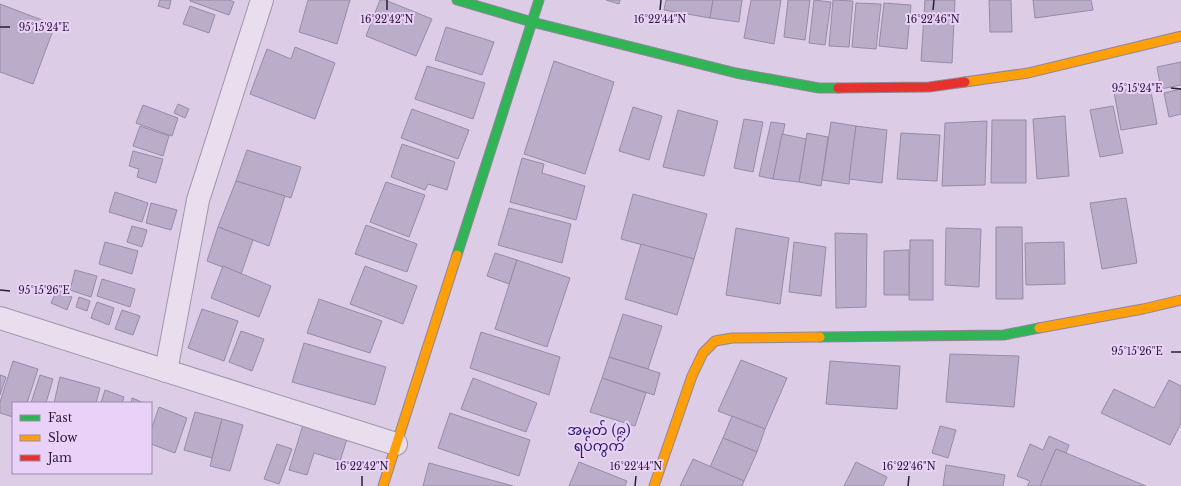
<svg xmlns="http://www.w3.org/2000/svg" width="1181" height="486" viewBox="0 0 1181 486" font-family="'Libre Baskerville','Noto Sans Myanmar',serif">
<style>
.building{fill:#baadca;stroke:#978ba7}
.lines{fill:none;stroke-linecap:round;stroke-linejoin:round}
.street-casing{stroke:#a196ab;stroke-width:24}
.fast-casing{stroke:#91859b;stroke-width:11}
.slow-casing{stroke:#91859b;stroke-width:11}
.jam-casing{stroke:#91859b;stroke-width:11}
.street{stroke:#e8deee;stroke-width:22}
.fast{stroke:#30b455;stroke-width:9}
.slow{stroke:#ff9f0a;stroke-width:9}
.jam{stroke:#e5322d;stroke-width:9}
.ticks{fill:none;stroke:#291c3b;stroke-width:1.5}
.labels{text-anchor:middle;stroke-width:4;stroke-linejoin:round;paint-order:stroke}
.quarter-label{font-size:14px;fill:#24186b;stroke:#ead1f8}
.ticks-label{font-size:10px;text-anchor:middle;fill:#291c3b;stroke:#ead1f8;stroke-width:4;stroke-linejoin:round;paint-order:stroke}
</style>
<rect width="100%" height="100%" fill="#dccce6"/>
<g class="building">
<polygon points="160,0 171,0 169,9 158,6"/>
<polygon points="190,0 229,0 234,2 229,15 190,1"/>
<polygon points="308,0 350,0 337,44 299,32"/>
<polygon points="380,0 385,0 432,19 416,56 366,36"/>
<polygon points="606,0 620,0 619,4"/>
<polygon points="666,0 713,0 710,18 664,10"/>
<polygon points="713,0 742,0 739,22 710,18"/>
<polygon points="751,0 781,0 774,44 744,38"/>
<polygon points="788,0 810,0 805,40 784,37"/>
<polygon points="814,0 831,2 825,45 809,43"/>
<polygon points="833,0 853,1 849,47 829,46"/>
<polygon points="925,0 955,0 952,63 921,61"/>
<polygon points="989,0 1011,0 1012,32 990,32"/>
<polygon points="1033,0 1091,0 1093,10 1035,18"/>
<polygon points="856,3 881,4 876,49 852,47"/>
<polygon points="884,3 911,5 907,49 879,46"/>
<polygon points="0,4 55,25 33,84 0,72"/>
<polygon points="190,6 215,15 209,33 183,24"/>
<polygon points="446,27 494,42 482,75 435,60"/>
<polygon points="295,47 335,63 315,119 250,94 267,49 291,59"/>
<polygon points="554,61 614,82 585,174 524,154"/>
<polygon points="1181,62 1181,85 1161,89 1157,67"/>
<polygon points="427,66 485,83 473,119 415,99"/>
<polygon points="1150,86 1157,124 1121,130 1114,92"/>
<polygon points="1181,89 1181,114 1169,117 1164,93"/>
<polygon points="178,104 189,109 185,118 174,113"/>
<polygon points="143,105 178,118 172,136 136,123"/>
<polygon points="1113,106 1123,153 1100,157 1090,110"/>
<polygon points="633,107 662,116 649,160 619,151"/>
<polygon points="412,109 469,130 458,159 401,138"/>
<polygon points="678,110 718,121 704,176 663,167"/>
<polygon points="1065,116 1069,176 1037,179 1033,119"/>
<polygon points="744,119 763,122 753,172 734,168"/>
<polygon points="992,120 1026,120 1026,183 991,183"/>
<polygon points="987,121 985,185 942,186 945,123"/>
<polygon points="771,122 785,124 773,179 759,176"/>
<polygon points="831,122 856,126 849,184 822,180"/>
<polygon points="140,126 169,136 163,156 133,146"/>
<polygon points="856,126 887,130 882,183 849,179"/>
<polygon points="807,133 828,137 821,186 799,182"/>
<polygon points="901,133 940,135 937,181 897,179"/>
<polygon points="782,134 806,139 799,182 773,179"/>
<polygon points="402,144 455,162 447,190 428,184 425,190 391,177"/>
<polygon points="247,150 301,167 291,198 236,181"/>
<polygon points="133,151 163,159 156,183 137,177 139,169 129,166"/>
<polygon points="522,158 544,164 542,173 585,186 576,220 510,202"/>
<polygon points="236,181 285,196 269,246 218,227"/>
<polygon points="386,182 425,195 409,237 370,222"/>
<polygon points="115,192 148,203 142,222 109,212"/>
<polygon points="633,194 707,214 694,259 621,239"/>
<polygon points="1126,198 1137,263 1102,269 1090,203"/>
<polygon points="151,203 177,210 171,230 146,223"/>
<polygon points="509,208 571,224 562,263 498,245"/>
<polygon points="366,225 417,244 407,272 355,254"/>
<polygon points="132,226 147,230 142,247 127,242"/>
<polygon points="218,227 253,240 241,274 207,261"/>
<polygon points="996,227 1022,227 1023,299 996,299"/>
<polygon points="736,228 789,238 780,304 726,295"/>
<polygon points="946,228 981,229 979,287 945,285"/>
<polygon points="835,233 867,234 866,307 836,308"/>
<polygon points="910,240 933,240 933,300 909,300"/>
<polygon points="105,242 138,251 132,274 99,264"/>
<polygon points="794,242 826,247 821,296 789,292"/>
<polygon points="1064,242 1065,284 1026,285 1025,243"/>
<polygon points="641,244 694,259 677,315 625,299"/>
<polygon points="909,250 909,295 884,295 884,251"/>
<polygon points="495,253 517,260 509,284 487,276"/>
<polygon points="517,260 570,278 547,347 495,329"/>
<polygon points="223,266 271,286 259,317 211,298"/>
<polygon points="365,266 417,286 403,324 350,304"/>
<polygon points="75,270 97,276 91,297 70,290"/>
<polygon points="102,279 135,289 130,307 97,296"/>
<polygon points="57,290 72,297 67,310 51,303"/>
<polygon points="79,297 90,301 87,311 76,307"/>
<polygon points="319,299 382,321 370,353 307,333"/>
<polygon points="97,302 114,308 109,325 91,318"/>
<polygon points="202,309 238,321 224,361 188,348"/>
<polygon points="122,310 140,316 133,335 115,329"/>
<polygon points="623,314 662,326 648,369 609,357"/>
<polygon points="241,331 264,339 252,371 229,362"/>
<polygon points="481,332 560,357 549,395 470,368"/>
<polygon points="304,343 386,367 375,405 292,382"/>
<polygon points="950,354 1019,356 1014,407 946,402"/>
<polygon points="609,357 660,373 654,395 602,378"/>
<polygon points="741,360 787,378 765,429 718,411"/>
<polygon points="13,361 38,369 27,403 13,403 13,417 0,413 0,402"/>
<polygon points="830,361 900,366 897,409 826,404"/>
<polygon points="0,375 6,377 0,395"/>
<polygon points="40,375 53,379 46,403 31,403"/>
<polygon points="60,377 100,388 96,403 54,403"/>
<polygon points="473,378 537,403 526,432 461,409"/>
<polygon points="602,378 646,393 635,426 590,412"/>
<polygon points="1169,380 1181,386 1181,423 1170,445 1101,413 1114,389 1154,408"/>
<polygon points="105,390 124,397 122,403 101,403"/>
<polygon points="132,398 144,403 131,403"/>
<polygon points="159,407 187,418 175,453 151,444 151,430"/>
<polygon points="195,412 222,419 212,458 184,450"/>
<polygon points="450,413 530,440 519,476 438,448"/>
<polygon points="732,416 765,429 757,452 723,438"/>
<polygon points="222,419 243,425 230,471 210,466"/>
<polygon points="303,425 347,439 340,461 314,453 307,475 289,470"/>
<polygon points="940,426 956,430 948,458 932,453"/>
<polygon points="1049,436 1069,445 1066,453 1056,449 1040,486 1027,486 1030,481 1017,476 1030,444 1043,450"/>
<polygon points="723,438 757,452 744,481 710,467"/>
<polygon points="277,444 292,449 279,484 264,479"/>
<polygon points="1056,449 1066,453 1146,486 1040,486"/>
<polygon points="693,459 744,481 742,486 680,486"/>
<polygon points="579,462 627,481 625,486 569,486"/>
<polygon points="856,462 887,477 883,486 844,486"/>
<polygon points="429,463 513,486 423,486"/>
<polygon points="946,465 1005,475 1003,486 943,486"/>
</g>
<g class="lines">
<g class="street-casing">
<g id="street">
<polyline points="0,318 396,444"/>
<polyline points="166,371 198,200 262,0"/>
</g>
</g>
<g class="fast-casing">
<g id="fast">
<polyline points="457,0 532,22 736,73 819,88 838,88"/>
<polyline points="457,255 539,0"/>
<polyline points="820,337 1004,335 1039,328"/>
</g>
</g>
<g class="slow-casing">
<g id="slow">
<polyline points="965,82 1028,73 1181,36"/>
<polyline points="1039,328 1143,309 1181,300"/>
<polyline points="383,486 457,255"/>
<polyline points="654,486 692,376 703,353 715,341 732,338 820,337"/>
</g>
</g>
<g class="jam-casing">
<polyline id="jam" points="838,88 929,87 965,82"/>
</g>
<use href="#street" class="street"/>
<use href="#fast" class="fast"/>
<use href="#slow" class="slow"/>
<use href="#jam" class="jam"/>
</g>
<path class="ticks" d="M 387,10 L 387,0M 660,10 L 661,0M 933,10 L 934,0M 0,27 L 10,27M 1171,88 L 1181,89M 0,290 L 10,291M 1171,352 L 1181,352M 362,486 L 362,476M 635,486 L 636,476M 908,486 L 909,476"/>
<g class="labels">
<g class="quarter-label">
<text x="599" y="435">အမှတ် (၉)<tspan x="599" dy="16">ရပ်ကွက်</tspan></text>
</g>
</g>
<g class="ticks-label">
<text x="387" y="23">16°22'42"N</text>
<text x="660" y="23">16°22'44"N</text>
<text x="933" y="23">16°22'46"N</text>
<text x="44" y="31">95°15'24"E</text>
<text x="1137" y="92">95°15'24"E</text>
<text x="44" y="294">95°15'26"E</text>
<text x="1137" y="355">95°15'26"E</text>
<text x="362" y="470">16°22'42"N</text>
<text x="636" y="470">16°22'44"N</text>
<text x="909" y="470">16°22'46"N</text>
</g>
<rect x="12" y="402" width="140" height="72" fill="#ead1f8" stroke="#9d89ac"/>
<rect x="20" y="415" width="20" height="6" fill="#30b455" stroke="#9d89ac"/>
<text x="48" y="422" font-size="12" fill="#291c3b">Fast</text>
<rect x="20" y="435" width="20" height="6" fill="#ff9f0a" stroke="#9d89ac"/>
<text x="48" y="442" font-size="12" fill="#291c3b">Slow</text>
<rect x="20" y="455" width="20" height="6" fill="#e5322d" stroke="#9d89ac"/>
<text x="48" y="462" font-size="12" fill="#291c3b">Jam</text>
</svg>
